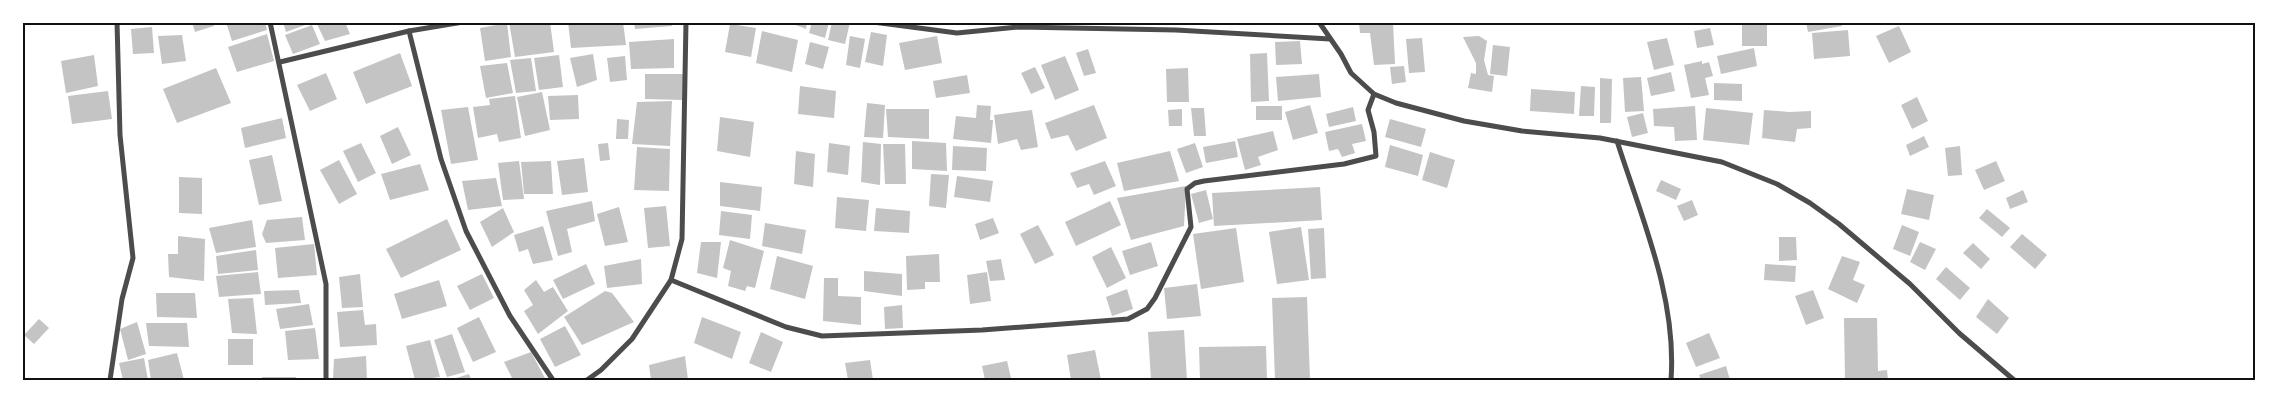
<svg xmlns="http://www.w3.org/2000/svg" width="2278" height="403" viewBox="0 0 2278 403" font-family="Montserrat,sans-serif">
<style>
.building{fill:#c4c4c4}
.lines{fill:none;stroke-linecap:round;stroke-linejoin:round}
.minor{stroke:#4c4c4c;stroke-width:5}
.neatline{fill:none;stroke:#111;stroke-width:2}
</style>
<rect width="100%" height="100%" fill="#fff"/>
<g class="building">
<polygon points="192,22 213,22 214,26 195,32"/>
<polygon points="226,22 265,22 267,30 232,41"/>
<polygon points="283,22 311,22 311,23 286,32"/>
<polygon points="316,22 345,22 350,34 325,41"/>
<polygon points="509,22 550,22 554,52 515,57"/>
<polygon points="568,22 623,22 626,45 571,48"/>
<polygon points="634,22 671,22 672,26 635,29"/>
<polygon points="788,22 807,22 806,29"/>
<polygon points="812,22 829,22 825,38 809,33"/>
<polygon points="832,22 850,22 845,44 828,40"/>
<polygon points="1359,22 1393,22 1395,64 1374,65 1370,33 1360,33"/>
<polygon points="1806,22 1842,22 1842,26 1808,32"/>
<polygon points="507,23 511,57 485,61 480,28"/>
<polygon points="1742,23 1767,24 1767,46 1742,46"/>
<polygon points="730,24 756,28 751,57 725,52"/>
<polygon points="312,25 320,44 293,54 285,35"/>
<polygon points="1899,26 1911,52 1889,63 1876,36"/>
<polygon points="152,27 154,53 133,54 131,29"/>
<polygon points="1710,28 1714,45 1697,48 1694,31"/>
<polygon points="1848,30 1850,56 1814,59 1812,33"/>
<polygon points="762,31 798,40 792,72 756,63"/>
<polygon points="871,32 887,35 883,66 865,62"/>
<polygon points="267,34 274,61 237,72 228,47"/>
<polygon points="182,35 186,61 162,64 158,36"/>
<polygon points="850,36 865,39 860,68 846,65"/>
<polygon points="937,36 942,63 905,70 899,43"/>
<polygon points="1479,36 1487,41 1484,60 1488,75 1494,76 1492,92 1468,88 1471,73 1476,74 1476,63 1463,37"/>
<polygon points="1422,38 1425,72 1409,73 1406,39"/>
<polygon points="1667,38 1674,65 1654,70 1647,42"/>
<polygon points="674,39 674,68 631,69 629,42"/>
<polygon points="1300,41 1302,64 1276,65 1275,42"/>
<polygon points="810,42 829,47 823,69 805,64"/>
<polygon points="1493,45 1510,47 1507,76 1490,74"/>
<polygon points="1754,48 1757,66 1721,74 1717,56"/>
<polygon points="1088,49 1096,73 1084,76 1076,53"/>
<polygon points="400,53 412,86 366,104 353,72"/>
<polygon points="1267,53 1269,101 1251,102 1250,54"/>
<polygon points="593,54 597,80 577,87 570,58"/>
<polygon points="94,55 98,86 66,93 61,61"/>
<polygon points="559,55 563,87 539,90 534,58"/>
<polygon points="625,56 627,80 610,82 607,58"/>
<polygon points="1065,56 1079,90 1055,100 1041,65"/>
<polygon points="531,58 536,91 516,93 510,60"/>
<polygon points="1702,61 1702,64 1709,62 1713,76 1705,78 1709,95 1691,98 1684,65"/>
<polygon points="507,63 513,93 486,98 480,66"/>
<polygon points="1404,66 1406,82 1392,84 1390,67"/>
<polygon points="1035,67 1045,88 1031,94 1021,73"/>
<polygon points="216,68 231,103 177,123 163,89"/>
<polygon points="1188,68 1189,102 1167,102 1166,69"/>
<polygon points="1671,72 1675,91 1651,96 1647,78"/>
<polygon points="326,73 337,99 310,111 297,85"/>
<polygon points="645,74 684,74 683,100 645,99"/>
<polygon points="1319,74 1321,97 1278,101 1276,77"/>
<polygon points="967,75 970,93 936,98 933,81"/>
<polygon points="1641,77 1644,111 1625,112 1623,78"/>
<polygon points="1600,78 1612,79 1611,123 1600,123"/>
<polygon points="1714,83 1742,84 1742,101 1714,100"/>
<polygon points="800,86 836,91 834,118 798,114"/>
<polygon points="1581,86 1595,87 1594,116 1579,116"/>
<polygon points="1531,89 1575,92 1574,114 1530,111"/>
<polygon points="108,91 112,119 72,124 68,96"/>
<polygon points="542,92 550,130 525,136 517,97"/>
<polygon points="578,95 579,119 550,120 548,96"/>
<polygon points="515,96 521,138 499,142 497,134 478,138 473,107 490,105 489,99"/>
<polygon points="1917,97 1928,121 1912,129 1901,105"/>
<polygon points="672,101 670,146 632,144 637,102"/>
<polygon points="867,103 885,105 883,138 864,137"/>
<polygon points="977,105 991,106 990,120 993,120 991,143 953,139 956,116 976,118"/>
<polygon points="1094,105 1107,138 1076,151 1068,135 1051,139 1045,123"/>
<polygon points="1310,105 1318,133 1293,140 1285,112"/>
<rect x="1256" y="106" width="26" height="14"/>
<polygon points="1695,106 1697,140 1675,141 1674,127 1654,126 1653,109"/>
<polygon points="468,107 478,160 451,164 441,110"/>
<polygon points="1353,107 1356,121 1329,127 1326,114"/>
<polygon points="1191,108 1204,108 1206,136 1194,136"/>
<polygon points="1706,108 1753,113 1749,145 1703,140"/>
<polygon points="886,109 929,109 929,139 888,137"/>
<polygon points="1182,109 1182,126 1169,126 1168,110"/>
<polygon points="1032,110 1038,147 1021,150 1017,139 998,144 994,115"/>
<polygon points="1764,110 1789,112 1811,111 1811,128 1797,129 1795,142 1762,138"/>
<polygon points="1643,113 1648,133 1632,137 1627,117"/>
<polygon points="720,117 754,122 750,157 717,151"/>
<polygon points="282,118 286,138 245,148 241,128"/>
<polygon points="617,119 629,120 628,139 616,139"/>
<polygon points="1390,119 1426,129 1421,147 1385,137"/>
<polygon points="1362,124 1366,141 1352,144 1355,153 1342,157 1338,149 1329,151 1325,132"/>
<polygon points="398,127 411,155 392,164 380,136"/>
<polygon points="1273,131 1278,150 1258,157 1261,165 1245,170 1237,139"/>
<polygon points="1924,136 1929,147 1910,156 1906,145"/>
<polygon points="912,141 946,143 947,171 912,169"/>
<polygon points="1235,141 1238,157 1206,163 1203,147"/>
<polygon points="863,142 881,144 880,185 861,182"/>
<polygon points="361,143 376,173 358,182 343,151"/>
<polygon points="608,143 610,160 600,161 598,144"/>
<polygon points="829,143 850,146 848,175 827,172"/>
<polygon points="1195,143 1203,167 1186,173 1177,149"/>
<polygon points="883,144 905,144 906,184 885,184"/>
<polygon points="1390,145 1423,155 1418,176 1385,167"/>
<polygon points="953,146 987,148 986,171 952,170"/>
<polygon points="1960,146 1962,175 1948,176 1945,148"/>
<polygon points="637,147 670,149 669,191 634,190"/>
<polygon points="796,151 815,154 813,187 794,184"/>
<polygon points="1170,151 1179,181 1124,191 1117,163"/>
<polygon points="1430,152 1455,160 1447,188 1422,180"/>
<polygon points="272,155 282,201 259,205 249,160"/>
<polygon points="584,158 588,192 562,195 557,161"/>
<polygon points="339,160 357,194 339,204 320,170"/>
<polygon points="519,161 524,199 503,200 498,163"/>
<polygon points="551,161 553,194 524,194 521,162"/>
<polygon points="1105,161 1116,186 1094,195 1089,184 1077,188 1070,173"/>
<polygon points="1996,161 2005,181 1984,190 1975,170"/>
<polygon points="420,164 429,190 390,200 381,174"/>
<polygon points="931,174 949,175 946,208 929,206"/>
<polygon points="957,176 993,181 990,202 954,197"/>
<polygon points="179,177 202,178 202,214 179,213"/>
<polygon points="496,178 502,206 468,210 462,181"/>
<polygon points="1661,180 1681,189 1676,200 1656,191"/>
<polygon points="720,182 762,187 760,211 720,206"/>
<polygon points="1186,186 1184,226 1131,240 1117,198"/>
<polygon points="1320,187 1322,220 1214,226 1212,193"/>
<polygon points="1907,189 1934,195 1929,220 1901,214"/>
<polygon points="1206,190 1213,219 1199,223 1191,194"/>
<polygon points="2023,190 2028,202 2010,209 2006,198"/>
<polygon points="837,197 869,200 866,231 835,228"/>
<polygon points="1692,200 1698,215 1684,221 1677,206"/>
<polygon points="592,201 595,221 567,229 572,252 558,256 546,211"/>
<polygon points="1110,201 1121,225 1076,246 1065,222"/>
<polygon points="666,206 670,246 648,248 644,208"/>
<polygon points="619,207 628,242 605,246 597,214"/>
<polygon points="503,208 514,232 492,247 480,222"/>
<polygon points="876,208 910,211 909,233 874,231"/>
<polygon points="1987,209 2010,228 2002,237 1979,218"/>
<polygon points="721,211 752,215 750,239 719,235"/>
<polygon points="302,217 305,240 266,243 262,234 267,220"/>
<polygon points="993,218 999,233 980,240 975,224"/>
<polygon points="447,219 461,250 401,278 386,249"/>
<polygon points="252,220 256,247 216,253 209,228"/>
<polygon points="765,223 806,230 802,254 762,246"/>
<polygon points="1038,225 1054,255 1035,264 1020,234"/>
<polygon points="1902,225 1919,232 1910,256 1893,249"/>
<polygon points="543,226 553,260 533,264 528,249 519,252 514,235"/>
<polygon points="1301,227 1309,280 1277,284 1269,232"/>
<polygon points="1236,228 1244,282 1201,289 1193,234"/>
<polygon points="1324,228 1326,278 1311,279 1308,229"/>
<polygon points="2022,234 2047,255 2035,269 2010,247"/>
<polygon points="178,236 205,239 204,281 169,277 168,254 178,254"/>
<polygon points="1779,237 1796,237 1797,260 1779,261"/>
<polygon points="730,240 764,251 755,288 747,286 745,291 728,286 731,271 723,268"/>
<polygon points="701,242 721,242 717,278 697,273"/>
<polygon points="1151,242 1158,266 1130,275 1122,251"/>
<polygon points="1920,242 1936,249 1925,270 1910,262"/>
<polygon points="1973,243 1990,259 1981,269 1963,253"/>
<polygon points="314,244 317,275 278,278 275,248"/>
<polygon points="1111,247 1126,278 1107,288 1092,257"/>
<polygon points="256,250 258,270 218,274 216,256"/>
<polygon points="939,254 940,282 925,282 925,289 907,290 906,256"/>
<polygon points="777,256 813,266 805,299 770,289"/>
<polygon points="1842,256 1860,262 1853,280 1865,285 1857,303 1828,289"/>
<polygon points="641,259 642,284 607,288 604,266"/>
<polygon points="1001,259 1005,280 990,281 986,261"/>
<polygon points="586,264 595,284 563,299 553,280"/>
<polygon points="1765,264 1796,266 1795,282 1764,280"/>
<polygon points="1946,267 1970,288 1960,300 1936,279"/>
<polygon points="864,271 902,274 902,296 864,291"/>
<polygon points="258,272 261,294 219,297 216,276"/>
<polygon points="987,272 991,301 970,304 967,275"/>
<polygon points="360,274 363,307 342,308 339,277"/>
<polygon points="482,274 494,298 470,310 457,286"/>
<polygon points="824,278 838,278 838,296 861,297 861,325 823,321"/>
<polygon points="439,280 447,306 402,319 394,294"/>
<polygon points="536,280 544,292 553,287 568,311 538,334 524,311 533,305 524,290"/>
<polygon points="1197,284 1201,316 1167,319 1164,288"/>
<polygon points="1127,289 1133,309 1112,316 1106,297"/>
<polygon points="299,290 301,303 265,305 264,291"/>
<polygon points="1813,290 1824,318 1806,325 1795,296"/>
<polygon points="605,291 612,293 634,322 582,345 564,317"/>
<polygon points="156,293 195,293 197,318 157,317"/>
<polygon points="1307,297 1310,380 1275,380 1272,298"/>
<polygon points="253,298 257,334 232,333 228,299"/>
<polygon points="1988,299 2009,318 1997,334 1976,317"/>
<polygon points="309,304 313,325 280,329 276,309"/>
<polygon points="902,305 903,328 885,329 884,307"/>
<polygon points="363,310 365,325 376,324 377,345 340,347 337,312"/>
<polygon points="479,317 496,352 473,362 457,328"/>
<polygon points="702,317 741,332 732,359 694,343"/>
<polygon points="1844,318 1877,318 1878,371 1887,370 1888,380 1845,380"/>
<polygon points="39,319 49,328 34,344 24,335"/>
<polygon points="137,322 146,354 128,360 120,329"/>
<polygon points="146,323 187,323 189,347 149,346"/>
<polygon points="565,326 581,355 555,367 540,339"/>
<polygon points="315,328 319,359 288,360 285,331"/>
<polygon points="1184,330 1187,380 1151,380 1148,332"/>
<polygon points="761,332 783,342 771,372 749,363"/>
<polygon points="1709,333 1720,358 1696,367 1686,343"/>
<polygon points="452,334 465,372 447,377 434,340"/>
<rect x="228" y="339" width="25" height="26"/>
<polygon points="430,340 440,377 415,380 406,346"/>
<polygon points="1266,346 1267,380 1200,380 1199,347"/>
<polygon points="1095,350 1101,380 1071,380 1067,355"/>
<polygon points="531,352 546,380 513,380 504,362"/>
<polygon points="177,353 184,380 151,380 148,360"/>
<polygon points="366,356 367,380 333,380 334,359"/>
<polygon points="685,356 688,380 651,380 649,365"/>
<polygon points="144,358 148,380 123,380 119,363"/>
<polygon points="870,360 873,380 848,380 845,363"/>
<polygon points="1007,361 1011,378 985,380 982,366"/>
<polygon points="1726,366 1730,380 1701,380 1699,375"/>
<polygon points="469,374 471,380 450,380"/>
<polygon points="262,377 296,377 297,380 262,380"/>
</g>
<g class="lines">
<g class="minor">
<polyline points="270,22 326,284 326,380"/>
<polyline points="873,22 957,33 1019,27 1176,30 1330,39"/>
<polyline points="1319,22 1341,54 1351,73 1374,94 1396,103 1464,121 1522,131 1600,138 1722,162 1777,184 1810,203 1839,224 1910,284 1959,333 2014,380"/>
<polyline points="409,31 441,159 466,231 510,316 553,380"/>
<polyline points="280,62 409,31 463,22"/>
<path d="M 1617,141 C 1642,219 1677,298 1671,380"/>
<polyline points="671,280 786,327 822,336 982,330 1128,319 1147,309 1155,298 1191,227 1187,189 1195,183 1204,181 1344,164 1376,156 1374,132 1368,110 1374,94"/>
<polyline points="110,380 122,299 133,258 120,135 117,22"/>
<polyline points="587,380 601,370 632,339 671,280 682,239 686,22"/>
</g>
</g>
<rect width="2278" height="403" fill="none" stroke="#ffffff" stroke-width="48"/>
<rect x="24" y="24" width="2230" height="355" class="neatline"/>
</svg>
